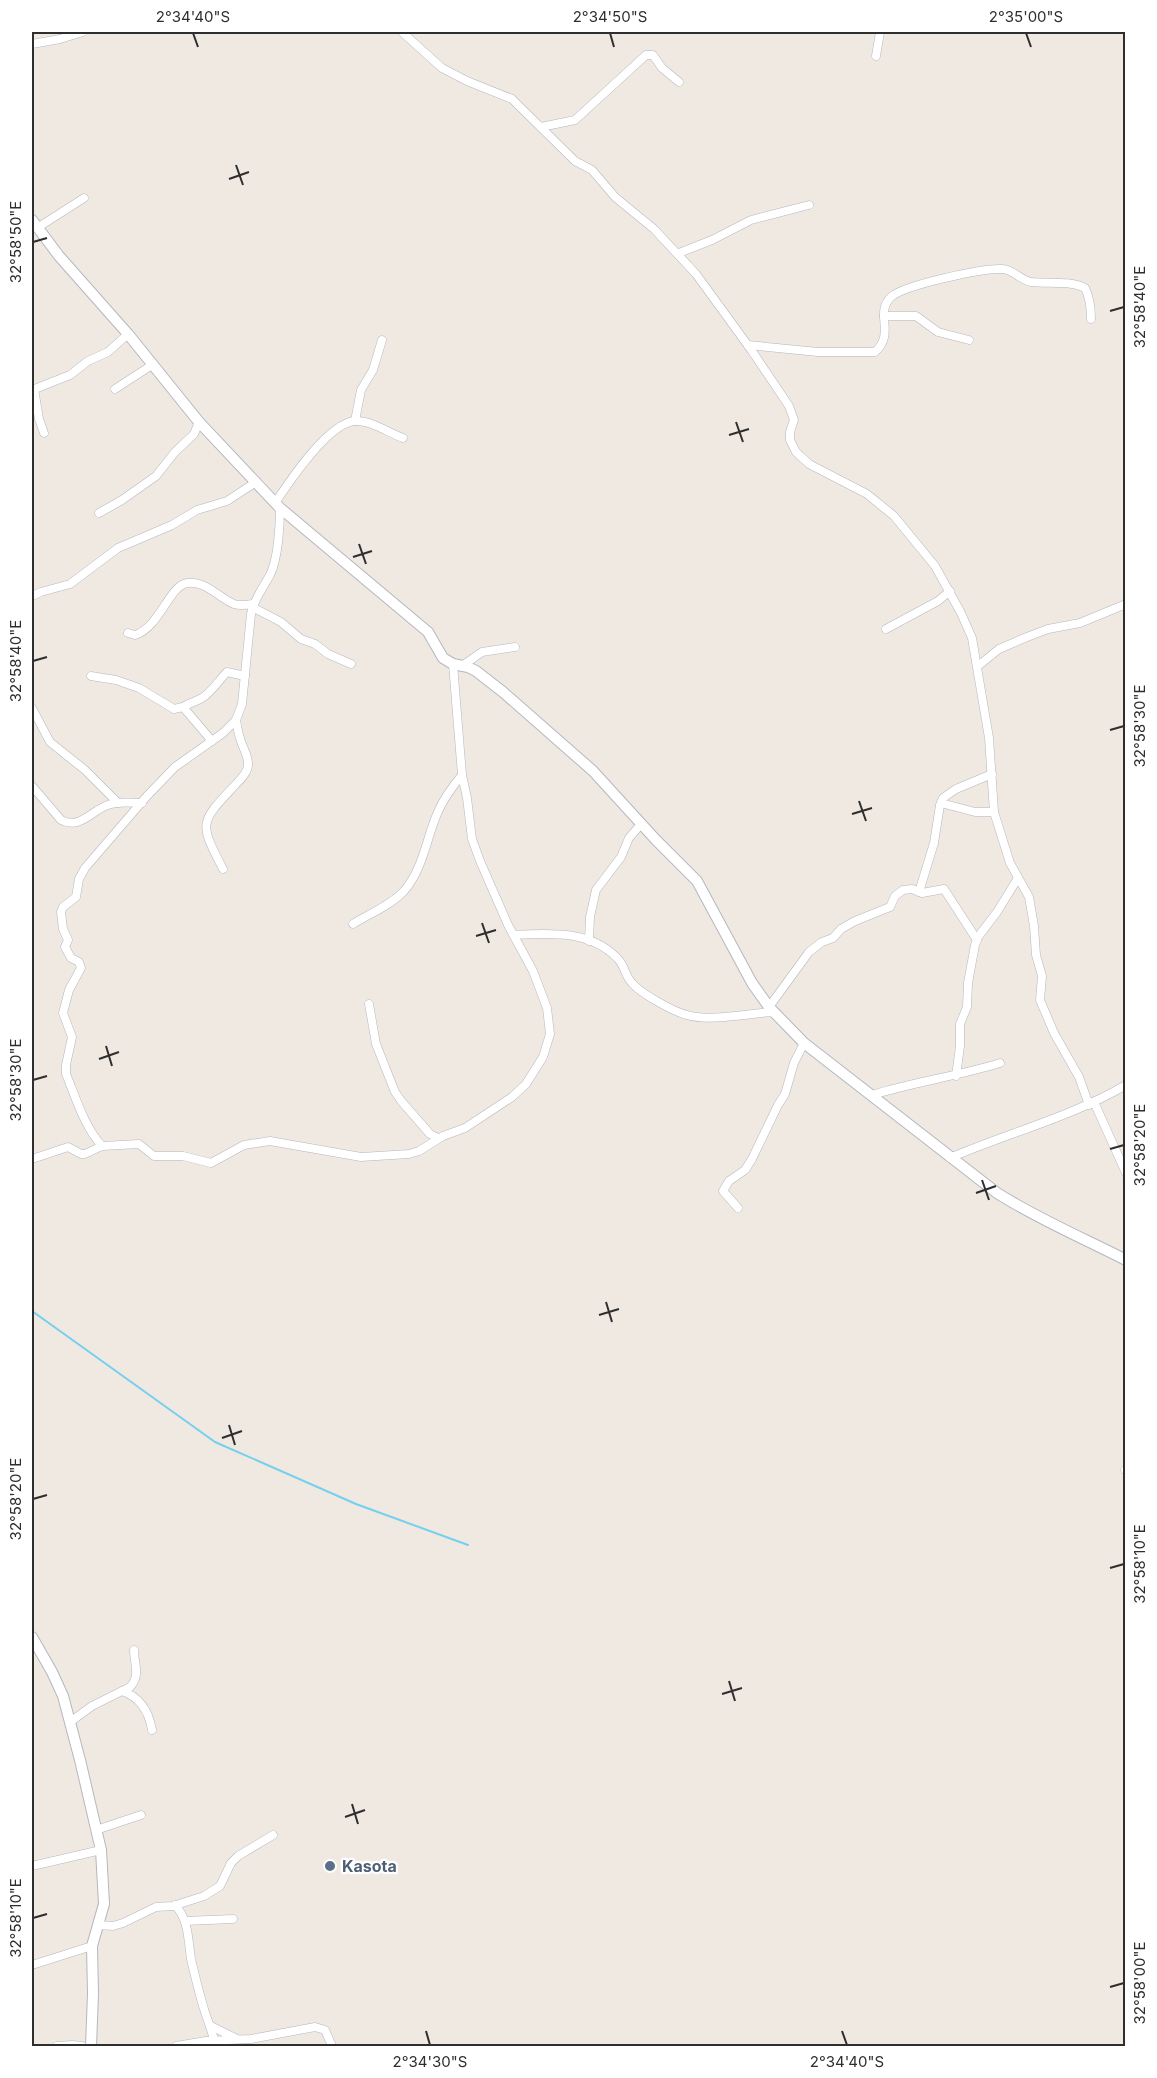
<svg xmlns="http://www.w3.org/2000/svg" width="1157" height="2078" viewBox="0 0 1157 2078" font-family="Inter,sans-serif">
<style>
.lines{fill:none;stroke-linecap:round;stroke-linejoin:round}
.stream{stroke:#75cff0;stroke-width:2}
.minor-casing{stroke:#b4b7c1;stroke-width:9}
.tertiary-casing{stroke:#b4b7c1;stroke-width:12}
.minor{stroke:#fff;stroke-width:8}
.tertiary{stroke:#fff;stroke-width:10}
.ticks{fill:none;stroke:#2e2e2e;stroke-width:2}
.service-dot{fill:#5c6f8a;stroke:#fff;stroke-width:2}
.labels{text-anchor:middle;stroke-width:4.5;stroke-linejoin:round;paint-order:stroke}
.service-label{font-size:16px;font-weight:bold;fill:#4e5e75;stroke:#fff;text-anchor:start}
.neatline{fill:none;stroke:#2e2e2e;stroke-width:2}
.ticks-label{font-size:15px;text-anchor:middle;fill:#2e2e2e}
</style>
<rect width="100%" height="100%" fill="#efe9e1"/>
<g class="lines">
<polyline class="stream" points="32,1311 215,1442 356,1504 468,1545"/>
<g class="minor-casing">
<g id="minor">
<polyline points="402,32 442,68 467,81 512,99 575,161 592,170 615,197 654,229 696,274 752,351 789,406 794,420 790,432 790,440 796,452 809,464 867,494 894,516 935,566 961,613 972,638 989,738 994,812 1010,863 1029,897 1034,926 1036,955 1042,976 1040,1000 1054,1033 1079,1077 1089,1105"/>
<polyline points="32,44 60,39 83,32"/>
<polyline points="876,56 880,32"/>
<polyline points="541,127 575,120 646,55 653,55 662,68 679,82"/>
<polyline points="37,228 84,198"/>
<polyline points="679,253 712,240 751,220 809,205"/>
<polyline points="884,316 916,316 938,332 969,340"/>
<path d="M 748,345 L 818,352 L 875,352 C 896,333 874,313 891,297 C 904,285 983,268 1002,269 C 1013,269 1020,280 1031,282 C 1049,284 1068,280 1085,288 C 1090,298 1091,308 1091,319"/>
<polyline points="34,389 39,419 44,433"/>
<polyline points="115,389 152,365"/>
<polyline points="32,390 70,375 88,361 108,352 128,334"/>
<polyline points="355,421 361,390 373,370 382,340"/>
<path d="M 275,503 C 289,482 328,423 355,421 C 370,420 389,433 403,438"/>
<polyline points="99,513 122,500 156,476 175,452 194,434 199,422"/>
<polyline points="32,596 41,592 70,584 118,548 172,525 197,510 227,501 256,482"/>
<polyline points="252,607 281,622 301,639 315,644 328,654 351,664"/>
<polyline points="886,629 938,601 950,591"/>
<path d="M 128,633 L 135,635 C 160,627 169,586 187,583 C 205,580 219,598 234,604 C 240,606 247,605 253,604"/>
<polyline points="462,666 482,652 515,647"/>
<polyline points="978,666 999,649 1027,637 1048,629 1080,623 1126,604"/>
<polyline points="91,676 116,680 139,688 174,709 183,707 212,741"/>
<path d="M 183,707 C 189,703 195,702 202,698 C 212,692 218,681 227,672 L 245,676"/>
<polyline points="32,708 50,742 85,770 118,803"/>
<path d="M 32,786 L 61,820 C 80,830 92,810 108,805 C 119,801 131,803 142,803"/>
<polyline points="941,803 975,812 994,812"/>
<path d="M 223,869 C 198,821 200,823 236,784 C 241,779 248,772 248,765 C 249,756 242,747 240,738 C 238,732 237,726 236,720"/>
<polyline points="919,892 934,843 940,805 943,798 956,789 992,774"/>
<path d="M 353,924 C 369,914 391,905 404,891 C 423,869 426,840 437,814 C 443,799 452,787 462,775"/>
<path d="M 514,935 C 550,933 591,930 618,959 C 625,966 625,976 632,983 C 640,993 674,1012 687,1015 C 709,1022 750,1013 774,1012"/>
<polyline points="589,941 590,917 596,890 621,857 629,838 641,824"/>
<polyline points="369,1004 376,1044 395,1092 402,1102 430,1134 438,1138"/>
<polyline points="769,1007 809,952 822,942 833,938 841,929 855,921 890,907 895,896 903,890 912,889 922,893 944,889 977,940"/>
<polyline points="956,1076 960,1046 960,1024 967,1007 968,983 975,945 978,937 997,912 1018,878"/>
<path d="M 872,1095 C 914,1082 958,1076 1000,1063"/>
<polyline points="1094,1102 1126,1173"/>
<path d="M 102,1146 C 84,1126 76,1098 66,1074 L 66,1065 L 72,1037 L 63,1013 L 69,990 L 81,968 L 79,962 L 71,958 L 65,947 L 68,940 L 63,929 L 61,912 L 63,907 L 76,897 L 79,879 L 85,868 L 147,796 L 175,767 L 223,733 L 236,720 L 242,704 L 251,614 C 254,599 263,588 270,575 C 278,559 280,527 280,508"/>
<path d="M 950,1158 C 1008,1133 1071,1117 1126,1085"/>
<polyline points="32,1159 68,1147 81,1154 85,1154 102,1146 139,1144 154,1156 183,1156 211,1163 244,1145 270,1141 361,1157 409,1154 419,1151 443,1136 465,1128 512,1097 526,1084 543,1057 550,1034 547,1008 533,971 508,925 480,861 472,839 467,798 462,775 453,664"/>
<polyline points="738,1208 723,1191 729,1181 745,1170 752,1159 778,1105 785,1094 794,1063 804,1043"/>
<polyline points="1125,1470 1126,1470"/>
<path d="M 122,1691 C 140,1697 149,1712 152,1730"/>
<path d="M 70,1722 L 92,1706 L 130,1687 C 141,1675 134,1664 134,1650"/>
<polyline points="96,1830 141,1815"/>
<polyline points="32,1866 101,1850"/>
<path d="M 175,1905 C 189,1920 188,1940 191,1959 C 195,1976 199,1993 204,2009 C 207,2020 212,2029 214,2041"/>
<polyline points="185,1921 233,1919"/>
<polyline points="98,1925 113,1926 123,1923 156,1907 173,1906 204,1896 220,1886 231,1863 238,1856 273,1835"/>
<polyline points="32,1965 92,1946"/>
<polyline points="211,2026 237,2039"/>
<polyline points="57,2046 72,2045 82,2046"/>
<polyline points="176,2046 206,2041 251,2039 315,2027 325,2030 332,2046"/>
</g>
</g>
<g class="tertiary-casing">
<g id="tertiary">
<path d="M 32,220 L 59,256 L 128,334 L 199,422 L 280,508 L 428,632 L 443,658 L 453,664 L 468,667 L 476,671 L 503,692 L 593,771 L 656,840 L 697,881 L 752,983 L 769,1007 L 804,1043 L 997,1193 C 1038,1219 1083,1238 1126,1260"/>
<polyline points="32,1637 52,1672 63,1696 80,1760 101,1850 104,1904 92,1946 93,1994 91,2046"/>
</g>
</g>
<use href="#minor" class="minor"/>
<use href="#tertiary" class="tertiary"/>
</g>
<path class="ticks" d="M 193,33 L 198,47M 610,33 L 614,47M 1026,33 L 1031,47M 236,165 L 243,185M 229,179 L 249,172M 33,242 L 47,238M 1110,311 L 1124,307M 736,422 L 743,442M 729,435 L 749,429M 359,544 L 366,564M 353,557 L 372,551M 33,661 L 47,657M 1110,730 L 1124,726M 859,801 L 866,821M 852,814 L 872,808M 482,923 L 489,943M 476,936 L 496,930M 106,1046 L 112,1066M 99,1059 L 119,1052M 33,1080 L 47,1076M 1110,1149 L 1124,1145M 982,1180 L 989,1200M 976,1193 L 996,1186M 606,1302 L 612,1322M 599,1315 L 619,1309M 229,1425 L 235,1445M 222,1438 L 242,1431M 33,1499 L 47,1495M 1110,1568 L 1124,1564M 729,1681 L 735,1701M 722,1694 L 742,1688M 352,1804 L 358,1824M 345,1817 L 365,1810M 33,1918 L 47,1914M 1110,1987 L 1124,1983M 426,2031 L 430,2045M 842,2031 L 847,2045"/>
<circle class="service-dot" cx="330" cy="1866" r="6"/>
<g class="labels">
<g class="service-label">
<text x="342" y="1872">Kasota</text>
</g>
</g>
<rect width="1157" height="2078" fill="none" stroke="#ffffff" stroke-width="66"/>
<rect x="33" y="33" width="1091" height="2012" class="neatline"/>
<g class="ticks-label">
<text x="193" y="22">2°34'40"S</text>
<text x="610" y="22">2°34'50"S</text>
<text x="1026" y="22">2°35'00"S</text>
<text transform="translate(16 242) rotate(-90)" y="5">32°58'50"E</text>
<text transform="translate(1140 307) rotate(-90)" y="5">32°58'40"E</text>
<text transform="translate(16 661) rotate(-90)" y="5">32°58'40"E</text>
<text transform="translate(1140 726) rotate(-90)" y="5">32°58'30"E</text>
<text transform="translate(16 1080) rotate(-90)" y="5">32°58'30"E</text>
<text transform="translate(1140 1145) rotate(-90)" y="5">32°58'20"E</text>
<text transform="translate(16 1499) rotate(-90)" y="5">32°58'20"E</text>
<text transform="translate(1140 1564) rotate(-90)" y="5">32°58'10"E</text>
<text transform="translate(16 1918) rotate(-90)" y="5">32°58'10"E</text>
<text transform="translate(1140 1983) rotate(-90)" y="5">32°58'00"E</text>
<text x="430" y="2067">2°34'30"S</text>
<text x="847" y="2067">2°34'40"S</text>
</g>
</svg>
